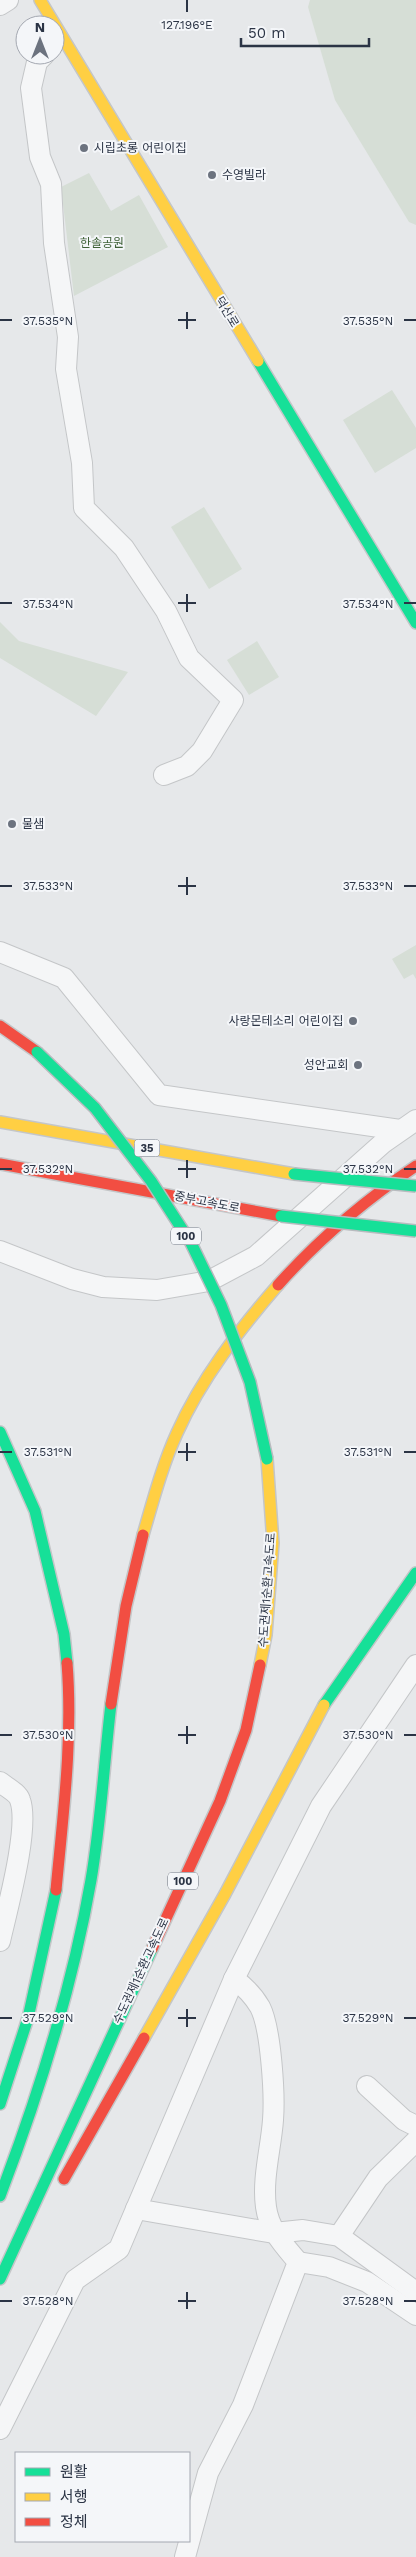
<svg xmlns="http://www.w3.org/2000/svg" width="416" height="2557" viewBox="0 0 416 2557" font-family="'Work Sans','Noto Sans KR',sans-serif">
<style>
.green{fill:#d6ded6}
.lines{fill:none;stroke-linecap:round;stroke-linejoin:round}
.street-casing{stroke:#c4c6c8;stroke-width:22}
.fast-casing{stroke:#c4c6c8;stroke-width:14}
.slow-casing{stroke:#c4c6c8;stroke-width:14}
.jam-casing{stroke:#c4c6c8;stroke-width:14}
.street{stroke:#f5f6f7;stroke-width:20}
.fast{stroke:#16e098;stroke-width:11}
.slow{stroke:#ffcf43;stroke-width:11}
.jam{stroke:#f24e42;stroke-width:11}
.fast-bridge-casing{stroke:#b8bbbf;stroke-width:14;stroke-linecap:butt}
.fast-bridge{stroke:#16e098;stroke-width:11}
.ticks{fill:none;stroke:#2b3445;stroke-width:2}
.poi-dot{fill:#6c737f;stroke:#f4f6f9;stroke-width:2}
.labels{text-anchor:middle;stroke-width:4;stroke-linejoin:round;paint-order:stroke}
.shield{fill:#f4f6f9;stroke:#676e7b;stroke-width:1}
.shield-label{font-size:11px;font-weight:bold;fill:#2b3445}
.poi-label{font-size:12px;fill:#2b3445;stroke:#f4f6f9;text-anchor:start}
.park-label{font-size:12px;fill:#3f6138;stroke:#f4f6f9}
.street-label{font-size:12px;fill:#2b3445;stroke:#f4f6f9}
.ticks-label{font-size:12px;text-anchor:middle;fill:#2b3445;stroke:#f4f6f9;stroke-width:4;stroke-linejoin:round;paint-order:stroke}
</style>
<rect width="100%" height="100%" fill="#e6e8ea"/>
<g class="green">
<polygon points="310,0 416,0 416,225 409,222 335,100 308,7"/>
<polygon points="89,173 111,211 139,195 168,247 74,296 61,187"/>
<polygon points="392,390 416,428 416,448 375,473 343,420"/>
<polygon points="204,507 242,569 209,589 171,527"/>
<polygon points="0,622 19,641 128,672 96,716 0,658"/>
<polygon points="257,641 279,677 249,695 227,660"/>
<polygon points="416,945 416,979 413,974 404,979 392,959"/>
</g>
<g class="lines">
<g class="street-casing">
<g id="street">
<polyline points="0,5 8,0"/>
<polyline points="44,55 37,62 31,88 40,157 51,184 54,243 68,337 66,369 82,463 84,508 124,548 166,611 189,658 233,700 202,751 187,766 164,775"/>
<polyline points="0,952 64,978 159,1095 400,1130"/>
<polyline points="0,1251 72,1279 103,1287 157,1290 209,1281 256,1256 383,1143 416,1120"/>
<path d="M 0,1782 C 6,1787 18,1793 20,1800 C 30,1827 7,1910 0,1941"/>
<polyline points="367,2086 404,2120 416,2126"/>
<polyline points="136,2209 274,2233 303,2230 339,2236 416,2292"/>
<polyline points="339,2236 378,2178 416,2141"/>
<polyline points="298,2262 329,2267 367,2282 416,2315"/>
<polyline points="0,2429 75,2280 119,2249 234,1979 321,1806 416,1665"/>
<path d="M 185,2557 L 208,2473 L 243,2405 L 298,2262 C 284,2245 269,2230 266,2207 C 262,2179 271,2148 273,2120 C 275,2095 271,2028 260,2007 C 253,1995 245,1987 234,1979"/>
</g>
</g>
<g class="fast-casing">
<g id="fast">
<polyline points="258,361 416,623"/>
<polyline points="0,1432 35,1511 64,1634 67,1663"/>
<polyline points="324,1705 416,1573"/>
<polyline points="0,2104 28,2018 56,1890"/>
<path d="M 0,2196 C 39,2094 72,1989 91,1880 C 101,1822 104,1763 111,1704"/>
<polyline points="0,2279 152,1949"/>
</g>
</g>
<g class="slow-casing">
<g id="slow">
<polyline points="40,0 258,361"/>
<polyline points="0,1122 294,1174"/>
<path d="M 143,1535 C 153,1501 162,1466 177,1433 C 201,1379 239,1330 278,1285"/>
<polyline points="260,1665 266,1635 273,1543 267,1459"/>
<polyline points="144,2038 225,1894 324,1705"/>
</g>
</g>
<g class="jam-casing">
<g id="jam">
<polyline points="0,1026 37,1052"/>
<polyline points="0,1164 281,1216"/>
<path d="M 278,1285 C 319,1239 365,1200 416,1166"/>
<polyline points="111,1704 126,1606 143,1535"/>
<path d="M 56,1890 C 63,1815 73,1739 67,1663"/>
<polyline points="152,1949 220,1801 246,1730 260,1665"/>
<polyline points="64,2179 144,2038"/>
</g>
</g>
<use href="#street" class="street"/>
<use href="#fast" class="fast"/>
<use href="#slow" class="slow"/>
<use href="#jam" class="jam"/>
<g class="fast-bridge-casing">
<g id="fast-bridge">
<polyline points="37,1052 95,1108 151,1181 191,1243 221,1305 250,1382 267,1459"/>
<polyline points="294,1174 416,1186"/>
<polyline points="281,1216 416,1231"/>
</g>
</g>
<use href="#fast-bridge" class="fast-bridge"/>
</g>
<path class="ticks" d="M 187,0 L 187,12M 187,312 L 187,329M 0,320 L 12,320M 178,320 L 196,320M 404,320 L 416,320M 187,594 L 187,612M 0,603 L 12,603M 178,603 L 196,603M 404,603 L 416,603M 187,877 L 187,895M 0,886 L 12,886M 178,886 L 196,886M 404,886 L 416,886M 187,1160 L 187,1178M 0,1169 L 12,1169M 178,1169 L 196,1169M 404,1169 L 416,1169M 187,1443 L 187,1461M 0,1452 L 12,1452M 178,1452 L 196,1452M 404,1452 L 416,1452M 187,1726 L 187,1744M 0,1735 L 12,1735M 178,1735 L 196,1735M 404,1735 L 416,1735M 187,2009 L 187,2027M 0,2018 L 12,2018M 178,2018 L 196,2018M 404,2018 L 416,2018M 187,2292 L 187,2309M 0,2301 L 12,2301M 178,2301 L 196,2301M 404,2301 L 416,2301"/>
<g class="poi-dot">
<circle cx="84" cy="148" r="5"/>
<circle cx="212" cy="175" r="5"/>
<circle cx="12" cy="824" r="5"/>
<circle cx="353" cy="1021" r="5"/>
<circle cx="358" cy="1065" r="5"/>
</g>
<g class="labels">
<g class="shield">
<rect x="134.5" y="1139.5" width="25" height="17" rx="4"/>
<rect x="171" y="1227.5" width="30" height="17" rx="4"/>
<rect x="168" y="1872.5" width="30" height="17" rx="4"/>
</g>
<g class="shield-label">
<text x="147" y="1152">35</text>
<text x="186" y="1240">100</text>
<text x="183" y="1885">100</text>
</g>
<g class="poi-label">
<text x="94" y="152">시립초롱 어린이집</text>
<text x="222" y="179">수영빌라</text>
<text x="22" y="828">물샘</text>
<text x="343" y="1025" text-anchor="end">사랑몬테소리 어린이집</text>
<text x="348" y="1069" text-anchor="end">성안교회</text>
</g>
<g class="park-label">
<text x="102" y="247">한솔공원</text>
</g>
<g class="street-label">
<text transform="translate(227 312) rotate(59)" y="4">덕산로</text>
<text transform="translate(207 1202) rotate(11)" y="4">중부고속도로</text>
<text transform="translate(267 1590) rotate(-86)" y="4">수도권제1순환고속도로</text>
<text transform="translate(141 1971) rotate(-65)" y="4">수도권제1순환고속도로</text>
</g>
</g>
<g class="ticks-label">
<text x="187" y="29">127.196°E</text>
<text x="48" y="325">37.535°N</text>
<text x="368" y="325">37.535°N</text>
<text x="48" y="608">37.534°N</text>
<text x="368" y="608">37.534°N</text>
<text x="48" y="890">37.533°N</text>
<text x="368" y="890">37.533°N</text>
<text x="48" y="1173">37.532°N</text>
<text x="368" y="1173">37.532°N</text>
<text x="48" y="1456">37.531°N</text>
<text x="368" y="1456">37.531°N</text>
<text x="48" y="1739">37.530°N</text>
<text x="368" y="1739">37.530°N</text>
<text x="48" y="2022">37.529°N</text>
<text x="368" y="2022">37.529°N</text>
<text x="48" y="2305">37.528°N</text>
<text x="368" y="2305">37.528°N</text>
</g>
<rect x="15" y="2452" width="175" height="90" fill="#f4f6f9" stroke="#a4a8b1"/>
<rect x="25" y="2468" width="25" height="8" fill="#16e098" stroke="#a4a8b1"/>
<text x="60" y="2477" font-size="15" fill="#2b3445">원활</text>
<rect x="25" y="2493" width="25" height="8" fill="#ffcf43" stroke="#a4a8b1"/>
<text x="60" y="2502" font-size="15" fill="#2b3445">서행</text>
<rect x="25" y="2518" width="25" height="8" fill="#f24e42" stroke="#a4a8b1"/>
<text x="60" y="2527" font-size="15" fill="#2b3445">정체</text>
<g transform="translate(40 40)"><circle r="24" fill="#f4f6f9" stroke="#a4a8b1"/>
<path d="M0-4L9 19L0 12L-9 19Z" fill="#6c737f"/>
<text y="-8" font-size="14" font-weight="bold" text-anchor="middle" fill="#2b3445">N</text>
</g>
<path d="M241 38v8h128v-8" fill="none" stroke="#2b3445" stroke-width="2.5"/>
<text x="248" y="38" font-size="15" fill="#2b3445" stroke="#f4f6f9" stroke-width="4" paint-order="stroke">50 m</text>
</svg>
